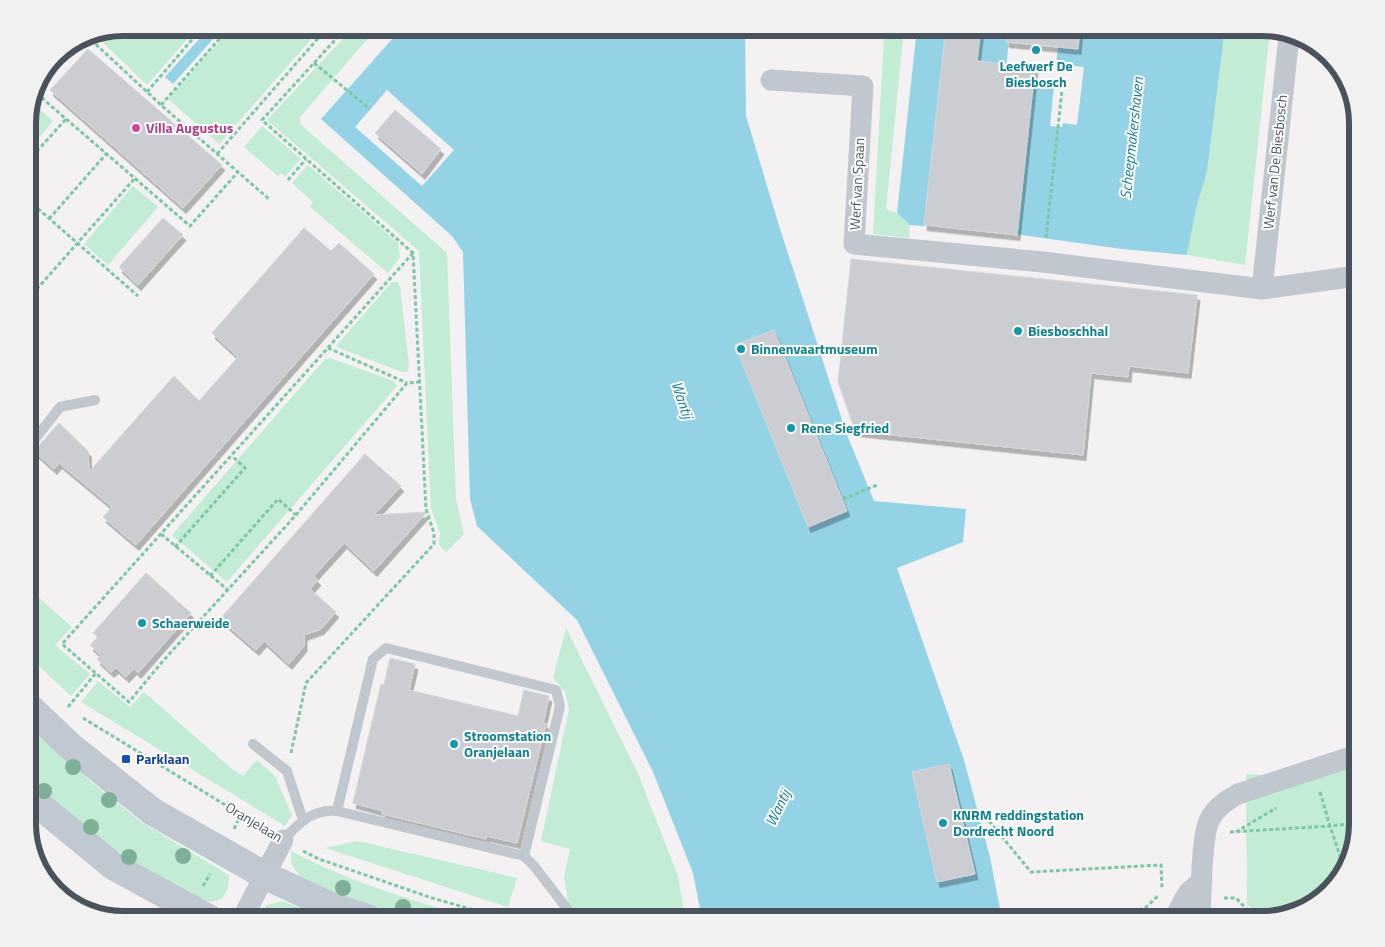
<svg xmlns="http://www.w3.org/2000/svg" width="1385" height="947" viewBox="0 0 1385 947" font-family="'Titillium Web',sans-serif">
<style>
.green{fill:#c3ecd4}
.water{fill:#94d3e6}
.pier{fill:#f3f1f1}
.building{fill:#cbcdd2;stroke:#d5d7db;filter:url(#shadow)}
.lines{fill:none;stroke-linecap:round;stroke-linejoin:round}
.path{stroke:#7dc8a4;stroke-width:3;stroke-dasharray:4 2.5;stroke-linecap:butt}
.service{stroke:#c0c7ce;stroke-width:10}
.minor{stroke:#c0c7ce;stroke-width:21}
.secondary{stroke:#c0c8d2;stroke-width:28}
.tree{fill:#7eaf97}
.culture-dot{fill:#0f9aa8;stroke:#fff;stroke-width:2}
.hotel-dot{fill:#d1479c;stroke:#fff;stroke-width:2}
.transit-dot{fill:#1a4fb4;stroke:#fff;stroke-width:2}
.labels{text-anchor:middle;stroke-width:4;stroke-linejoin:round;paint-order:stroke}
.culture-label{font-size:14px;font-weight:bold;fill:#0d838f;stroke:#fff;text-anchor:start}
.hotel-label{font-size:14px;font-weight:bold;fill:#b23c85;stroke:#fff;text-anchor:start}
.street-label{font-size:14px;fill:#4a535d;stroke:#fff}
.transit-label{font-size:14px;font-weight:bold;fill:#164399;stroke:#fff;text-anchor:start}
.water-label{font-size:15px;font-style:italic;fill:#187d9b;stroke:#fff}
.rim{fill:none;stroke:#4a535d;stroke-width:6}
</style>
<defs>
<filter id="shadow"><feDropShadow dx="3" dy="5.5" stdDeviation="0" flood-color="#0004"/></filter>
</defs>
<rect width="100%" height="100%" fill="#f3f1f1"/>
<g class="green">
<polygon points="124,28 197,28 147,85 93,33"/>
<polygon points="232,28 321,28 219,144 168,99"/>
<polygon points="353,28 377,28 300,117 300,124 447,253 456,499 464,534 446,552 439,545 440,533 431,509 419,251 267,120"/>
<polygon points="827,28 904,28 886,209 897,213 910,225 909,238 873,234 884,37 827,36"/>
<polygon points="1225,28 1261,28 1270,30 1245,265 1187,255 1196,209 1207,172"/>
<polygon points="34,104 53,121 29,149 28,118"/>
<polygon points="262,126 301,159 285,177 281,173 278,176 244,147"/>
<polygon points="308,165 398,243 400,257 388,273 310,207 313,202 292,183"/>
<polygon points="133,186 158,207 108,265 84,244"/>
<polygon points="392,282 397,282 400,286 409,365 408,371 402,372 339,348 336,346"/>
<polygon points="330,358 393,381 397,386 227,582 172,535 325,359"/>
<polygon points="28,588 72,627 55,645 90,674 71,696 28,656"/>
<polygon points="566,628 639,776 678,876 685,919 571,919 564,877 570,849 541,841 569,709 565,692 553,678"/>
<polygon points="98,681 130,707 144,692 232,769 243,776 257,760 275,776 292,815 285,826 81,702"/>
<path d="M 28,724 L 91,782 L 141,822 L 229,875 C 228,896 223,904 201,901 L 118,852 L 28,782 Z"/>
<polygon points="1357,761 1357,824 1341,877 1304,909 1271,917 1247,905 1246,774 1264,775"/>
<polygon points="358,841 517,878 508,907 325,848"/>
<path d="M 291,851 C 349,882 412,900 475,919 L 412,919 L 333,894 L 301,879 L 291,863 Z"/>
<polygon points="282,901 327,919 263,919 262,916 266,905"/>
</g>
<g class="water">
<polygon points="209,28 223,28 173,84 165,77"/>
<polygon points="402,28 745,28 746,116 780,229 847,435 874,501 966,509 963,542 897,568 964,760 990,857 1002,919 702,919 693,873 653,772 577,620 477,526 470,499 463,252 452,236 321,119"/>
<polygon points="917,28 1225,28 1207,172 1196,209 1187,255 1122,249 1000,232 910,225 897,213"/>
</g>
<g class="pier">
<polygon points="1010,28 1060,28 1056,64 1084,67 1077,125 1063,123 1062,127 1050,126 1054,85 1005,80"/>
<polygon points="387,90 454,150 422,186 355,127"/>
<polygon points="1005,910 1005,919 863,919"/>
</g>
<g class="building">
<polygon points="946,28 981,28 977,61 1035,68 1017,235 924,225"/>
<polygon points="1007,28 1080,28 1078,49 1006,42"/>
<polygon points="88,49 222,165 183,208 50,90"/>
<polygon points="395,110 441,149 422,174 375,133"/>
<polygon points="163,218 183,235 138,285 119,267"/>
<polygon points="304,228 331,251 339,243 374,274 136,545 103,517 112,507 59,463 54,469 34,451 59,423 88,451 89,472 174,376 199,401 238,357 212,333"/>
<polygon points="851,259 1197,295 1188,373 1129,366 1128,377 1091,373 1083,455 855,431 838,382"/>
<polygon points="774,330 847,511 808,527 735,345"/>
<polygon points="365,454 401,486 374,515 427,512 374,571 344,543 314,576 318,580 310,589 336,612 321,629 304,635 304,646 289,664 264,641 256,650 220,619"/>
<polygon points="146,573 191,613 138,673 134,669 126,677 116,668 111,672 97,659 101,655 90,645 98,637 93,633"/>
<polygon points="390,658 415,664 409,690 518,716 524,690 549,696 543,723 546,723 517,843 487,836 486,839 382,814 383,811 353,803 381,684 384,685"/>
<polygon points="949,764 975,874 937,882 912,772"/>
</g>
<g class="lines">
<g class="path">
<polyline points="79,40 89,38 161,105 270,200"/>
<polyline points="314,63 370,109"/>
<polyline points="43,84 43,99 190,226 238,172"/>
<polyline points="147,92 202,28"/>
<polyline points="161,105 229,28"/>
<polyline points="28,152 32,156"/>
<polyline points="217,154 327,28"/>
<polyline points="28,161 66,119"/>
<polyline points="288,180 306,159"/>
<polyline points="28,200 138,296"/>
<polyline points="49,219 107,153"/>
<polyline points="1046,238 1062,90"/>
<polyline points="28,243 35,207"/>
<polyline points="413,253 62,644 129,702 162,662 296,515 407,383 419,382"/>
<polyline points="28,299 136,177"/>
<polyline points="328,348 407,383"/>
<polyline points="843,499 877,485"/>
<polyline points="161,534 228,590"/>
<polyline points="175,547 245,468 232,456"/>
<polyline points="210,576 278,499 296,515"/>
<polyline points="28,672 38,681"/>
<polyline points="68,707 96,673"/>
<polyline points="83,718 263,828"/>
<polyline points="291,753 306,683 434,544 434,533 426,509 413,253 262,120 346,28"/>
<polyline points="1320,792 1330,826 1357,823"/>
<polyline points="989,821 1031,872 1161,865 1162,889"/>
<polyline points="234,829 241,814"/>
<polyline points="1230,832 1330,826 1344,868"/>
<polyline points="1236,832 1276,808"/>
<polyline points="303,851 319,859 432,898 506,919"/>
<polyline points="203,886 210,874"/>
<polyline points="1224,898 1236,898 1256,919"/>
<polyline points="1042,919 1144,909 1159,895"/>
</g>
<g class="service">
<polyline points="28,448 60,407 95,400"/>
<polyline points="253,744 287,771 303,820"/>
<polyline points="337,811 524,856 534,866 575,919"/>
<path d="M 283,840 C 298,824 313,808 337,811 L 373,659 L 386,648 L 556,690 L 560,706 L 524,856"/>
</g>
<g class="minor">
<polyline points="771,80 863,86 854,244 1043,262 1262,289 1357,276"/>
<polyline points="1262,289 1289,36"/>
<polyline points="242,919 283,840"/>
<polyline points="1174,919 1188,893 1202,881"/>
<path d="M 1200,919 C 1201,900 1201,834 1210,819 C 1216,807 1226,801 1238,794 L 1357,755"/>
</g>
<g class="secondary">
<polyline points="28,706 70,746 153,812 264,875 328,905 370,919"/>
<polyline points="28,796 113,866 210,919"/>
</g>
</g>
<g class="tree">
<circle cx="73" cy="767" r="8"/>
<circle cx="44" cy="791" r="8"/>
<circle cx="109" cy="800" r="8"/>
<circle cx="91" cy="827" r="8"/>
<circle cx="183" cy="856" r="8"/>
<circle cx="129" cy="857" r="8"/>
<circle cx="343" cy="888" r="8"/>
<circle cx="403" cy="907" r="8"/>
</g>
<g class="culture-dot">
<circle cx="1036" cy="50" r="5"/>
<circle cx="1018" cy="331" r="5"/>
<circle cx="741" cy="349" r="5"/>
<circle cx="791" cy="428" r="5"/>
<circle cx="142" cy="623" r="5"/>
<circle cx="454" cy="744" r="5"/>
<circle cx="943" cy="823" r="5"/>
</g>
<circle class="hotel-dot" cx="136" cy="128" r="5"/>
<rect class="transit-dot" x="121" y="754" width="10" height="10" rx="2.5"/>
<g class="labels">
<g class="culture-label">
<text x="1036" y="71" text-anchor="middle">Leefwerf De<tspan x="1036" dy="16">Biesbosch</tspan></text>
<text x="1028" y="336">Biesboschhal</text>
<text x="751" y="354">Binnenvaartmuseum</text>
<text x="801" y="433">Rene Siegfried</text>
<text x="152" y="628">Schaerweide</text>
<text x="464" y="741">Stroomstation<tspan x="464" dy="16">Oranjelaan</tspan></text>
<text x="953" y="820">KNRM reddingstation<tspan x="953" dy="16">Dordrecht Noord</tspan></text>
</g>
<g class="hotel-label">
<text x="146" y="133">Villa Augustus</text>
</g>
<g class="street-label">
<text transform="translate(1275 162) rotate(-84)" y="5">Werf van De Biesbosch</text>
<text transform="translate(857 184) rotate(-87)" y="5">Werf van Spaan</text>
<text transform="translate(254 822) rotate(31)" y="5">Oranjelaan</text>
</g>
<g class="transit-label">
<text x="136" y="764">Parklaan</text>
</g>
<g class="water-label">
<text transform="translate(1132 138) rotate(-84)" y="5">Scheepmakershaven</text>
<text transform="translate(682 400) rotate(72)" y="5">Wantij</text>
<text transform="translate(778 808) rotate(-64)" y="5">Wantij</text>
</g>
</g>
<path d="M0 0H1385V947H0ZM123 36H1262A87 87 0 0 1 1349 123V824A87 87 0 0 1 1262 911H123A87 87 0 0 1 36 824V123A87 87 0 0 1 123 36Z" fill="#f1f1f2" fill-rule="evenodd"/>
<path class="rim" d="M123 36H1262A87 87 0 0 1 1349 123V824A87 87 0 0 1 1262 911H123A87 87 0 0 1 36 824V123A87 87 0 0 1 123 36Z"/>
</svg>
